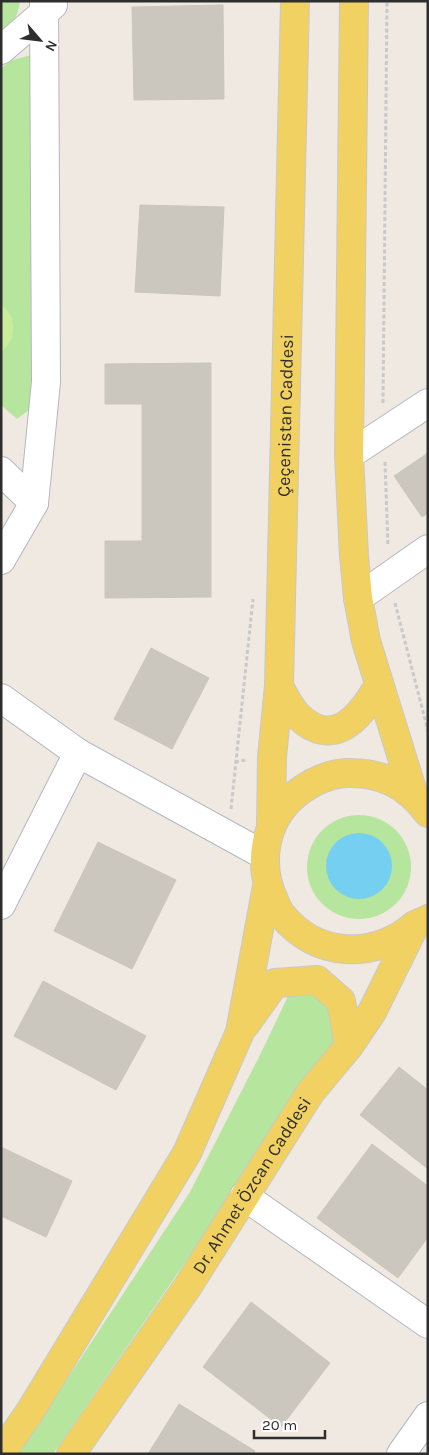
<svg xmlns="http://www.w3.org/2000/svg" width="429" height="1455" viewBox="0 0 429 1455" font-family="Karla,sans-serif">
<style>
.green{fill:#b6e59e}
.pitch{fill:#c9ec9a}
.water{fill:#75cff0}
.building{fill:#cbc7bf;stroke:#cbc5ba}
.lines{fill:none;stroke-linecap:round;stroke-linejoin:round}
.minor-casing{stroke:#b4b7c1;stroke-width:30}
.primary-casing{stroke:#c9c9c9;stroke-width:30}
.path{stroke:#c9c9c9;stroke-width:3;stroke-dasharray:4 2.5;stroke-linecap:butt}
.minor{stroke:#fff;stroke-width:28}
.primary{stroke:#f2d163;stroke-width:28}
.labels{text-anchor:middle;stroke-width:4.5;stroke-linejoin:round;paint-order:stroke}
.street-label{font-size:18px;fill:#2e2e2e;stroke:#fff}
</style>
<rect width="100%" height="100%" fill="#efe9e1"/>
<g class="green">
<path d="M 1,1 L 20,1 C 18,16 12,27 1,36 Z"/>
<polygon points="35,54 33,407 17,419 1,405 1,69 9,61"/>
<circle cx="359" cy="867" r="52"/>
<polygon points="290,992 323,997 336,1014 345,1043 289,1112 53,1454 18,1454 190,1192 262,1051"/>
</g>
<path class="pitch" d="M 1,305 C 18,317 17,340 1,352 Z"/>
<circle class="water" cx="359" cy="866" r="33"/>
<g class="building">
<polygon points="223,5 224,99 134,100 132,7"/>
<polygon points="140,205 224,207 220,296 135,292"/>
<polygon points="211,363 211,597 105,598 105,541 142,541 142,404 105,404 105,364"/>
<polygon points="428,453 428,513 422,517 394,476"/>
<polygon points="151,648 209,678 172,749 114,719"/>
<polygon points="98,842 176,880 132,969 54,931"/>
<polygon points="43,981 146,1036 116,1090 14,1036"/>
<polygon points="399,1067 428,1090 428,1169 360,1115"/>
<polygon points="372,1144 428,1186 428,1237 398,1278 317,1218"/>
<polygon points="1,1147 72,1181 46,1237 1,1216"/>
<polygon points="251,1302 330,1363 281,1427 203,1367"/>
<polygon points="179,1404 255,1451 253,1454 148,1454"/>
</g>
<g class="lines">
<g class="minor-casing">
<g id="minor">
<polyline points="1,50 53,5"/>
<polyline points="349,455 428,403"/>
<polyline points="1,471 34,503"/>
<polyline points="1,560 34,503 46,382 44,1"/>
<polyline points="358,598 428,549"/>
<polyline points="1,698 78,753 264,855"/>
<polyline points="1,905 78,753"/>
<polyline points="244,1196 428,1324"/>
<polyline points="401,1454 428,1416"/>
</g>
</g>
<g class="primary-casing">
<g id="primary">
<polyline points="354,1 349,455 354,556 358,598 366,641 414,796"/>
<path d="M 279,686 C 284,696 290,708 298,716 C 334,751 361,716 379,685"/>
<path id="s1" d="M 271,827 L 272,757 L 279,686 L 295,1"/>
<path d="M 415,925 C 374,960 316,958 281,914 C 278,910 276,905 274,900 C 257,864 264,820 296,794 C 311,782 328,774 347,773 C 382,772 407,785 428,813"/>
<polyline points="245,1025 275,983 317,980 341,1001 349,1046"/>
<polyline points="1,1454 31,1410 187,1153 240,1032 267,886"/>
<path id="s2" d="M 71,1454 L 188,1286 L 310,1093 L 349,1046 L 372,1012 L 415,925 L 428,919"/>
</g>
</g>
<g class="path">
<polyline points="383,403 387,1"/>
<polyline points="385,462 388,546"/>
<polyline points="395,603 428,731"/>
<polyline points="235,762 246,760"/>
<polyline points="231,809 253,599"/>
</g>
<use href="#minor" class="minor"/>
<use href="#primary" class="primary"/>
</g>
<g class="labels">
<g class="street-label">
<text dy="6" stroke="none"><textPath href="#s1" startOffset="412">Çeçenistan Caddesi</textPath></text>
<text dy="6" stroke="none"><textPath href="#s2" startOffset="324">Dr. Ahmet Özcan Caddesi</textPath></text>
</g>
</g>
<rect width="429" height="1455" fill="none" stroke="#2e2e2e" stroke-width="5"/>
<g transform="translate(40 40) rotate(118)" stroke="#ffffff" stroke-width="4" paint-order="stroke">
<path d="M0-4L9 19L0 12L-9 19Z" fill="#2e2e2e"/>
<text y="-8" font-size="14" font-weight="bold" text-anchor="middle" fill="#2e2e2e">N</text>
</g>
<path d="M254 1430v8h71v-8" fill="none" stroke="#2e2e2e" stroke-width="2.5"/>
<text x="262" y="1430" font-size="15" fill="#2e2e2e" stroke="#ffffff" stroke-width="4" paint-order="stroke">20 m</text>
</svg>
